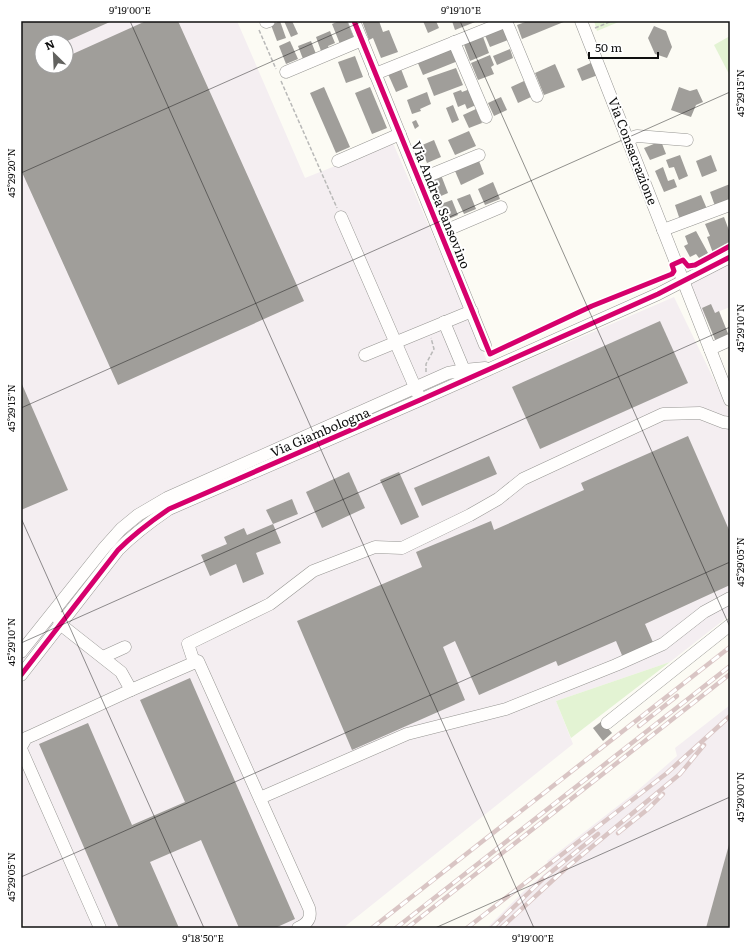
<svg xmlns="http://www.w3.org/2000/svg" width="751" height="949" viewBox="0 0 751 949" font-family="Literata,serif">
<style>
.industrial{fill:#f4eef1;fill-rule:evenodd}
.green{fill:#e3f3d3}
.building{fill:#a09e9a}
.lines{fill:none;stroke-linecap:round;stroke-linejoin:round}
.minor-casing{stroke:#969592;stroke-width:13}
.path{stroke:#b9b9b8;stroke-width:1.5;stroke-dasharray:4 2;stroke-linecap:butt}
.minor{stroke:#fffefd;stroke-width:12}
.rail-casing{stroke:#d9c5c4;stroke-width:4.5}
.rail{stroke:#fff;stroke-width:3;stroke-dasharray:9;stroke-linecap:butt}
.cycleway-casing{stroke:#fff;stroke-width:8}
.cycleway{stroke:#d6006c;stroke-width:5}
.ticks{fill:none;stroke:#0f0f0f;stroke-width:1;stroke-opacity:0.45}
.labels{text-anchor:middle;stroke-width:4;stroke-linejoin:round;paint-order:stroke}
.street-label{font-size:13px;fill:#0f0f0f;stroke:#fff}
.neatline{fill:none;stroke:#0f0f0f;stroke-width:1.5}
.ticks-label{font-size:10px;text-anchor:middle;fill:#0f0f0f}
</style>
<rect width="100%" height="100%" fill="#fcfbf4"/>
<g class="industrial">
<path d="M 21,21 L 237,21 L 305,178 L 393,143 L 493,375 L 674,297 L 730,413 L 730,615 L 670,662 L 556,701 L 573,744 L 343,928 L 26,928 L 21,919 ZM 42,42 L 66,42 L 66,66 L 42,66 Z"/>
<polygon points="730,259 730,307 705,317 701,320 685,282"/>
<polygon points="730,705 730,928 487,928 526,889 551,868 547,861 637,791 677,756 675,748"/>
</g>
<g class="green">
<polygon points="594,21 621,21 597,31"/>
<polygon points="730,36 730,76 714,45"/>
<polygon points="670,662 571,738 556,701"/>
</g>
<g class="building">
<polygon points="21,21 112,21 65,42 42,42 42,52 36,55 42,68 46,66 66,66 66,57 146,21 178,21 304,301 118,385 21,170"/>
<polygon points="280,21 286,38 277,41 271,25"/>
<polygon points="284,21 292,21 298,34 291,37"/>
<polygon points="339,21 347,21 354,38 340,44 332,24"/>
<polygon points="362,21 379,21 383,32 389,30 398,52 381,58 373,38 369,40"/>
<polygon points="423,21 436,21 439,28 428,33"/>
<polygon points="452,21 475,21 475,22 455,30"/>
<polygon points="528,21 566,21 522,39 517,25"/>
<polygon points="502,26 508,40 490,47 484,33"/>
<polygon points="654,26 666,31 672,47 667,58 655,54 648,38"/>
<polygon points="330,31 335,43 328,46 329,48 321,51 316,37"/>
<polygon points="482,34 489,53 470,61 463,42"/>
<polygon points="290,41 298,59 286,64 279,46"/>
<polygon points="311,41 316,54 303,59 298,46"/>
<polygon points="453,47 458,61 423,75 417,61"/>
<polygon points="510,49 513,58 497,65 493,56"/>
<polygon points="490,55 494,65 491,67 494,74 478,80 471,63"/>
<polygon points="355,56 363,77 346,83 338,62"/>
<polygon points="593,62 598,75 582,81 577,69"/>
<polygon points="555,64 565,87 544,95 535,73"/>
<polygon points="456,68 463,85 434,96 427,78"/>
<polygon points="401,69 408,87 396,92 388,74"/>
<polygon points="524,81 531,97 518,103 511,87"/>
<polygon points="324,87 350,147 336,153 310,93"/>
<polygon points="370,87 387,128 372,134 355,93"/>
<polygon points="679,87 690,91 697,89 703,102 696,105 691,117 671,110"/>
<polygon points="470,89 476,105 467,109 465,104 458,107 453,93 461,90 462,92"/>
<polygon points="427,92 431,104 420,109 421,111 412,114 407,100"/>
<polygon points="501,97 507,110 494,116 488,103"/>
<polygon points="453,105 459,120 452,123 446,108"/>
<polygon points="476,109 482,123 469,128 463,115"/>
<polygon points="416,120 419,126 415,129 412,122"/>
<polygon points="469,131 476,146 455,155 448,140"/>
<polygon points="434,140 441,157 427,163 420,146"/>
<polygon points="661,141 666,154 650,160 644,148"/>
<polygon points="680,155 688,176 679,180 674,167 669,168 666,160"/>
<polygon points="711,155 717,171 702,177 696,161"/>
<polygon points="479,161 484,174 461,185 455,171"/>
<polygon points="663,167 668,181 674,179 677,187 664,192 655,171"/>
<polygon points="441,175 448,193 434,199 427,180"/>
<polygon points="493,182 500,199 485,205 478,189"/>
<polygon points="730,184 730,201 715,206 710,192"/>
<polygon points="470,194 476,209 464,214 457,199"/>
<polygon points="701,195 707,209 680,220 675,205"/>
<polygon points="452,200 458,215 444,221 438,205"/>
<polygon points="724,217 730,233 730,243 724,245 725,248 713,253 707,237 710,236 705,224"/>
<polygon points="696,231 708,253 699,258 696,254 690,257 684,246 688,244 685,236"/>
<polygon points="711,304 715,313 719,311 729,336 716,342 702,308"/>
<polygon points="660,321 688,383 540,449 512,387"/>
<polygon points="21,382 68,490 21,510"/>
<polygon points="688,436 730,532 730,585 645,624 655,647 624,660 616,641 558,666 556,661 479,695 455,641 443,647 465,700 352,750 297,621 422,567 416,552 491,521 494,530 584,490 581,483"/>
<polygon points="489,456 497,474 422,506 414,488"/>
<polygon points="349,472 365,508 322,528 306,492"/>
<polygon points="399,472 419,517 401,525 380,480"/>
<polygon points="292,499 298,514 273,524 281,543 256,553 264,574 243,583 236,564 210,576 201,555 227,544 224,537 244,528 247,535 273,524 266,510"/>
<polygon points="190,678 295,919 275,928 239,928 201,840 150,862 179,928 119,928 39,744 88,723 132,825 185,802 140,700"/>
<polygon points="602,721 612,733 603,741 593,728"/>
<polygon points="730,841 730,928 706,928"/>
</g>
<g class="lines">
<g class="minor-casing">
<g id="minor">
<polyline points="354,21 485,345"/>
<polyline points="506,21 537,96"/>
<polyline points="581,21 730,400"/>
<polyline points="266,22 269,21"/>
<polyline points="454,42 486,117"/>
<polyline points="286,72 362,40"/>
<polyline points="375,74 507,21"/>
<polyline points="628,139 637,136 687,140"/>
<polyline points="338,161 400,134"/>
<polyline points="418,180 479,155"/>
<polyline points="341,217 418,394"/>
<polyline points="663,230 730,205"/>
<polyline points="440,233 501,207"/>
<polyline points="444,322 464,370 460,375"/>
<polyline points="710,349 730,340"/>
<polyline points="365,355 472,311"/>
<polyline points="58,617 60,624 121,672 131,690"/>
<polyline points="21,652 104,548 121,529 138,515 167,498 448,373 464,370 485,368"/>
<polyline points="103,657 125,647"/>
<polyline points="194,662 188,644 270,604 313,571 375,547 402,548 470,515 498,499 523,479 663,414 700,413 723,422 730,423"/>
<path d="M 21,675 L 118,550 C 134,534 150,522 169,509 L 420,400 L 658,294 L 730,257"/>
<polyline points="607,723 730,625"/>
<path d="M 21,747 L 26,738 L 33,735 L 131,690 L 198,661 L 309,908 C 312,919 307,924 298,928"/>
<polyline points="21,749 100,928"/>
<polyline points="260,798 407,734 506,709 616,665 663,644 704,612 730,598"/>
</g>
</g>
<g class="path">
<polyline points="595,28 612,21"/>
<polyline points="259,30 276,69"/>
<polyline points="281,81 337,208"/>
<polyline points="426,372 426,364 434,349 431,338"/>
</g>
<use href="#minor" class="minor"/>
<g class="rail-casing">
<g id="rail">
<polyline points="639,726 677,696"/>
<polyline points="618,833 648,809 663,794"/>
<polyline points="372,928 730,647"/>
<polyline points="396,928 730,666"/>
<polyline points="407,928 730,674"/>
<polyline points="467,928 667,773 730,716"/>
<polyline points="492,928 545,877 598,834"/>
<polyline points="501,928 565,869 680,774 704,745"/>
</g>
</g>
<use href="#rail" class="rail"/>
<g class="cycleway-casing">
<g id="cycleway">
<polyline points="354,21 490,354 592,306 672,274 674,271 672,265 683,260 688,266 695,265 730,246"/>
<path d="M 21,675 L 118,550 C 134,534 150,522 169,509 L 420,400 L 658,294 L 730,257"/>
</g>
</g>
<use href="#cycleway" class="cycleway"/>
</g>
<path class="ticks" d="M 130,21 L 534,928M 460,21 L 730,627M 21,173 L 363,21M 21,408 L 730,92M 21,518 L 204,928M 21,643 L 730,327M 21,877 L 730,562M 435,928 L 730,797"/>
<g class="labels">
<g class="street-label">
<text transform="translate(633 151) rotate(69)" y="5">Via Consacrazione</text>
<text transform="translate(441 205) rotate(68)" y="5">Via Andrea Sansovino</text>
<text transform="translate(320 432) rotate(-23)" y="5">Via Giambologna</text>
</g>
</g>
<rect width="751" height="949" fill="none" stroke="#ffffff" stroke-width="44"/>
<g transform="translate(54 54) rotate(336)"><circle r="19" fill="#ffffff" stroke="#9f9f9f"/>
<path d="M0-3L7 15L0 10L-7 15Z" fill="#62625f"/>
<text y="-6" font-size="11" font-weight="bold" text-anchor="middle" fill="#0f0f0f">N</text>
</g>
<path d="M589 52v6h69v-6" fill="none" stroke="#0f0f0f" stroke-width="2"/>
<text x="595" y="52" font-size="12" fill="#0f0f0f" stroke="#ffffff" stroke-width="3" paint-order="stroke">50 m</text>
<rect x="22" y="22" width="707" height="905" class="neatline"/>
<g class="ticks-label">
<text x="130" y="14">9°19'00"E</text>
<text x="461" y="14">9°19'10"E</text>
<text transform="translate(740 93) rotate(-90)" y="4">45°29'15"N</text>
<text transform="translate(11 173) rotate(-90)" y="4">45°29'20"N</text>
<text transform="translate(740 328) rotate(-90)" y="4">45°29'10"N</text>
<text transform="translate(11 408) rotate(-90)" y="4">45°29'15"N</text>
<text transform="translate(740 562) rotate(-90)" y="4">45°29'05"N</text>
<text transform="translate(11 642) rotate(-90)" y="4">45°29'10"N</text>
<text transform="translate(740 797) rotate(-90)" y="4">45°29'00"N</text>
<text transform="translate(11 877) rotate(-90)" y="4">45°29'05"N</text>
<text x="203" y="942">9°18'50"E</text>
<text x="533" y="942">9°19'00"E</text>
</g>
</svg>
